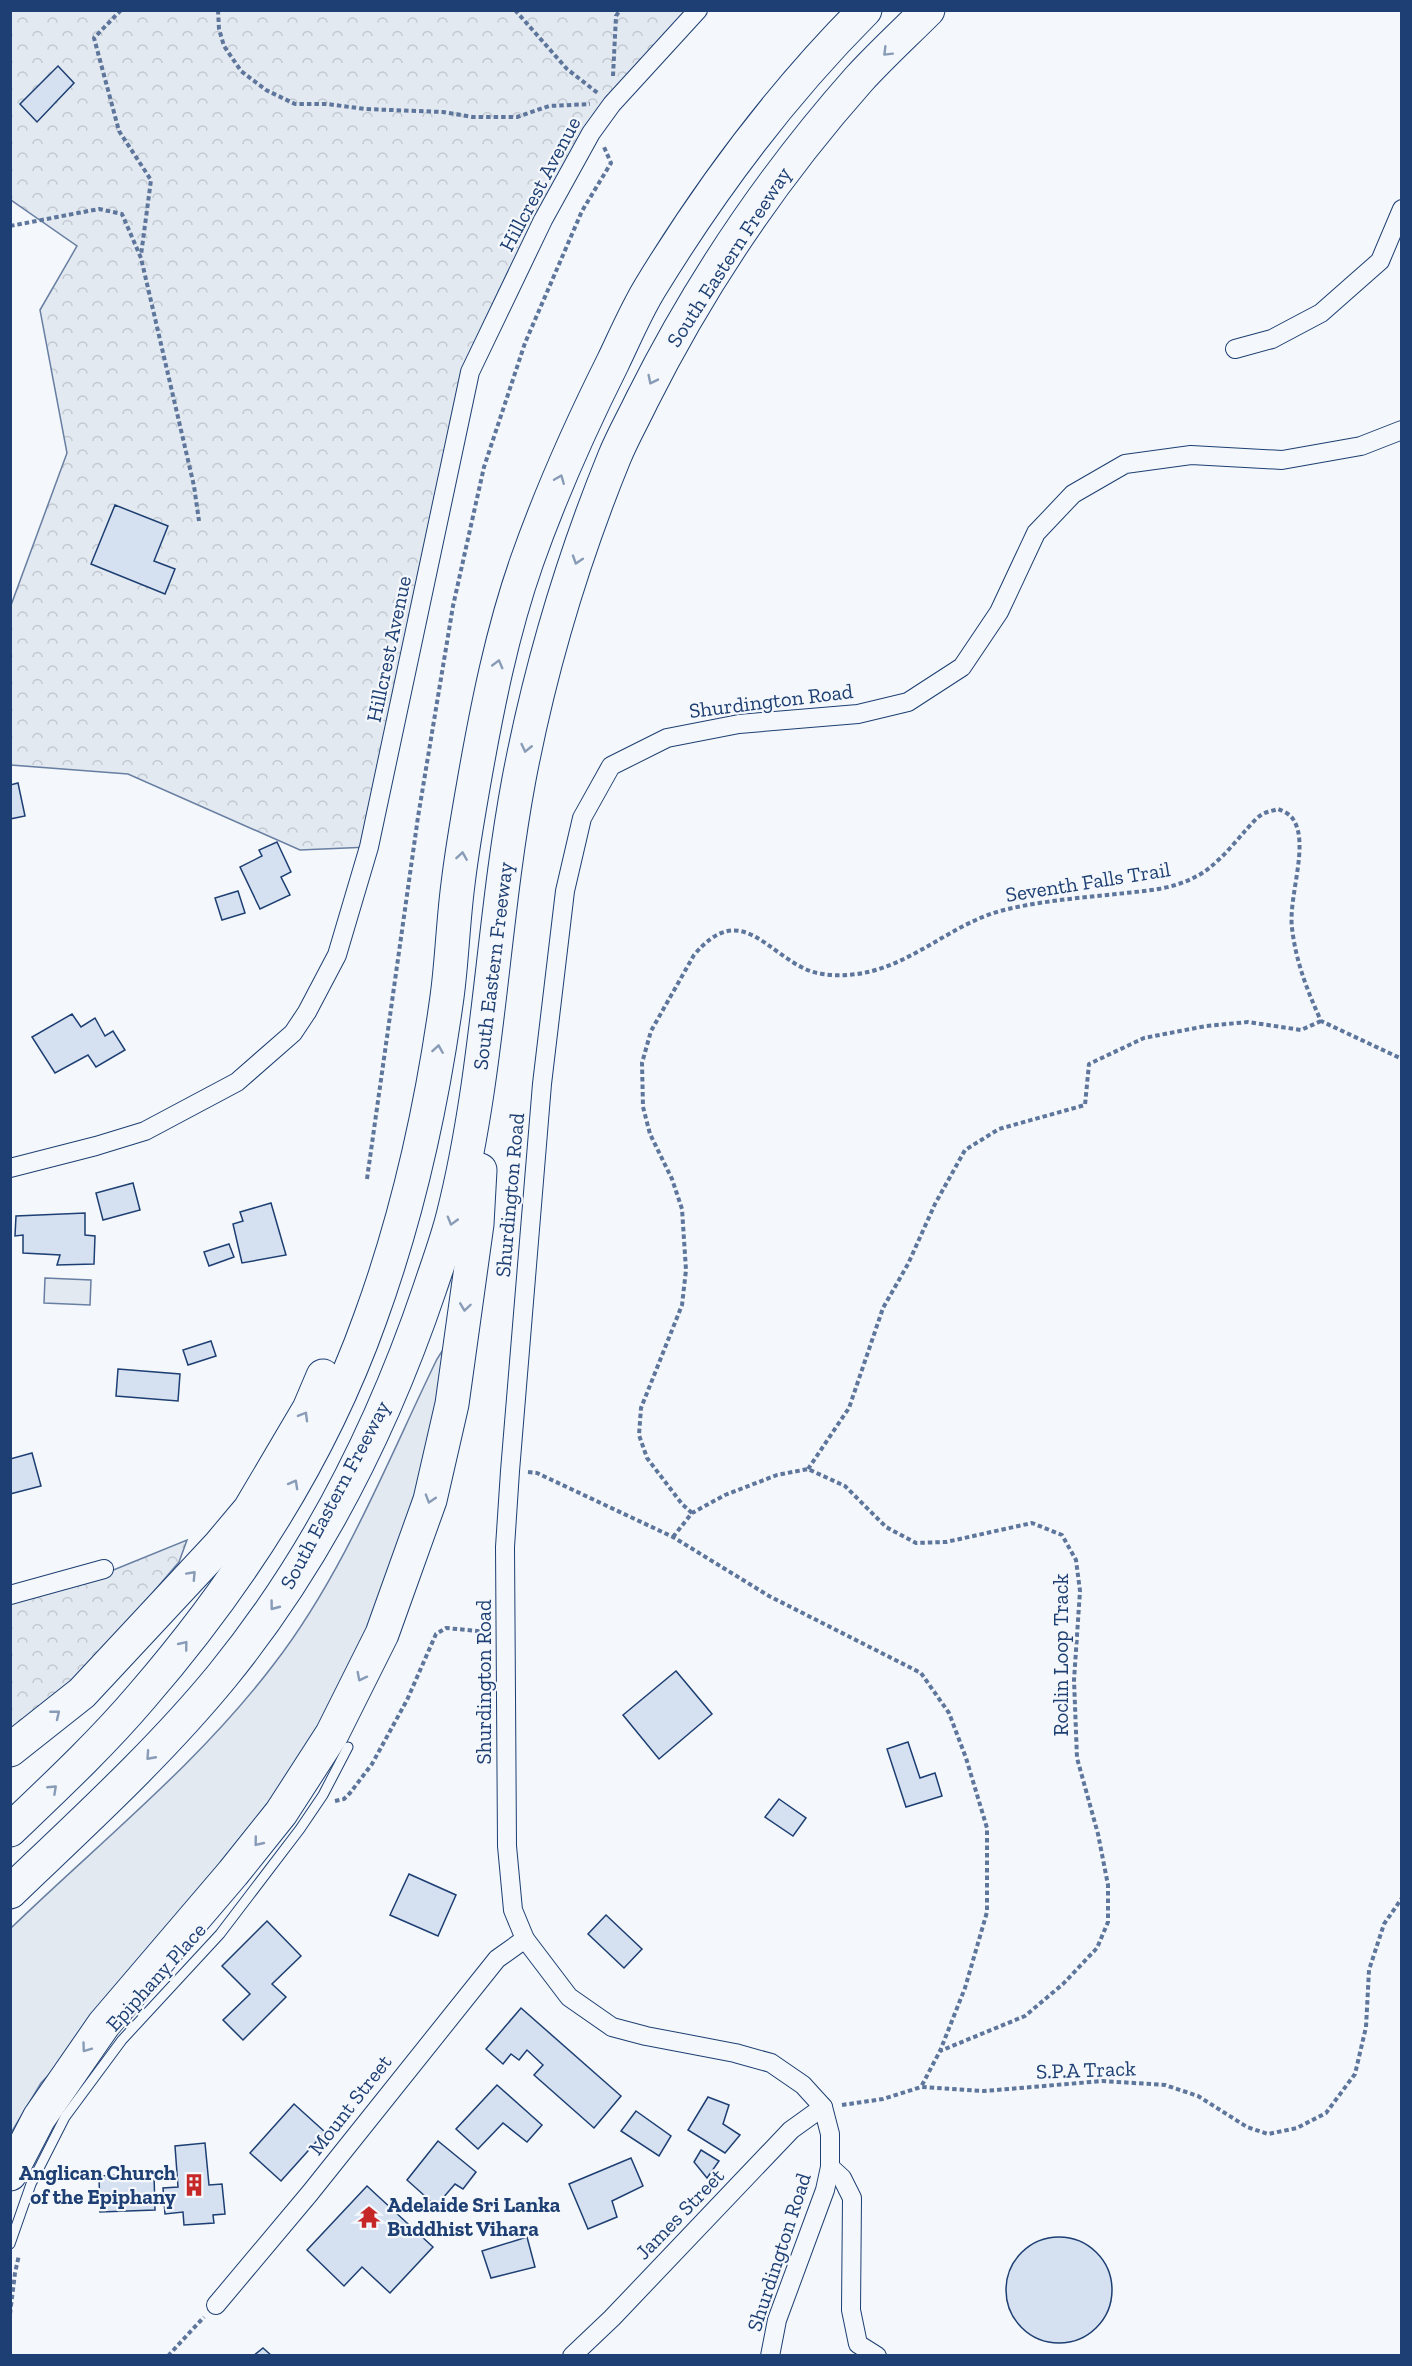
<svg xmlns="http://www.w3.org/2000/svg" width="1412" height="2366" viewBox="0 0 1412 2366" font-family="'Zilla Slab',serif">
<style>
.grass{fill:#e3e9f0;stroke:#687fa3;stroke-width:1.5}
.forest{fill:url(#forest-crowns);stroke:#687fa3;stroke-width:1.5}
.building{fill:#d5e0f0;stroke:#1d3f73;stroke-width:1.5}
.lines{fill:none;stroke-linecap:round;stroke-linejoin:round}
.lane-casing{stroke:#1d3f73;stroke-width:11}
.street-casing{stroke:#1d3f73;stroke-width:20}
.highway-casing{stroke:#1d3f73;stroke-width:35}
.path{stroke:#5e769c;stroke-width:4;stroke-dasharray:4.5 3;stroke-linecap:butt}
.lane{stroke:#f4f7fb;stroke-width:9}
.street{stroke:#f4f7fb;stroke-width:18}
.highway{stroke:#f4f7fb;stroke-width:33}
.oneway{stroke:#889bb7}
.labels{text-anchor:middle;stroke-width:4.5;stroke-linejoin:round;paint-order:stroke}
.street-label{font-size:21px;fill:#1d3f73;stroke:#f4f7fb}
.poi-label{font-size:21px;font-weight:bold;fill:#1d3f73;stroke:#f4f7fb;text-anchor:end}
</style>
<defs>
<pattern id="forest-crowns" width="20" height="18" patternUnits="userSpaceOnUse" patternTransform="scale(1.5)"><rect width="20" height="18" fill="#e3e9f0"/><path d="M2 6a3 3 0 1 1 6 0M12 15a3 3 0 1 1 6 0" fill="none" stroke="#c2c9d1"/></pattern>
</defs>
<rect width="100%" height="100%" fill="#f4f7fb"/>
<g class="grass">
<polygon points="45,1278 91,1280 90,1305 44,1303"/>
<path d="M 448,1342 L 443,1376 L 409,1531 L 338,1697 L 275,1794 L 67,2056 L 41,2083 L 11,2133 L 11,1928 C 100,1842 199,1763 274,1664 C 344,1573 387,1462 437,1359 Z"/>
</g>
<g class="forest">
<polygon points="11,11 698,11 603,116 470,372 369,847 300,850 128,774 11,765 10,608 67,453 40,310 77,246 11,200"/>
<polygon points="187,1540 179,1562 92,1664 11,1732 10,1603 106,1573"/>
</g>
<g class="building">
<polygon points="58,66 74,83 37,122 20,104"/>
<polygon points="115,505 168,526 154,561 175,569 165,594 91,564"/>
<polygon points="18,783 25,816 10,819 10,785"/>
<polygon points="277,842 291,872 281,877 290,895 260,909 240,867 262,856 259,850"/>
<polygon points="238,891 245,913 222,920 215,898"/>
<polygon points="72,1014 81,1027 95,1018 105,1036 113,1031 125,1050 96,1067 88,1055 55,1073 32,1037"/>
<polygon points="133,1183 140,1210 103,1220 96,1193"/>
<polygon points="271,1203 286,1255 242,1263 233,1224 243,1221 240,1212"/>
<polygon points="85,1213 85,1235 95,1236 94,1264 57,1265 60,1255 23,1253 23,1235 15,1236 16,1216"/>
<polygon points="229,1244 234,1257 209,1266 204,1252"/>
<polygon points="211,1341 216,1356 188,1365 183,1350"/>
<polygon points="118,1369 180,1374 178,1401 116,1396"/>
<polygon points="32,1453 41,1486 10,1494 10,1459"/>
<polygon points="676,1671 712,1714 659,1759 623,1715"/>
<polygon points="908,1742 920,1778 935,1773 942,1796 906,1807 887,1749"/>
<polygon points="779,1799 806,1818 793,1836 765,1817"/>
<polygon points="409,1874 456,1895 438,1936 390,1915"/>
<polygon points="606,1915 642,1949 624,1968 588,1934"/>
<polygon points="267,1921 301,1956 272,1984 286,1997 243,2040 223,2020 250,1994 222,1966"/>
<polygon points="521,2008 621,2096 594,2128 534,2075 543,2065 527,2050 519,2060 511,2054 503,2064 486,2049"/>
<polygon points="497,2085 542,2125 527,2142 503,2123 478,2149 456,2129"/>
<polygon points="708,2097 729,2105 723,2124 740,2135 725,2153 688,2130"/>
<polygon points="294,2104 325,2132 281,2181 250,2153"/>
<polygon points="636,2111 671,2136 659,2156 621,2131"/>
<polygon points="438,2141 476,2172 463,2189 455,2184 436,2206 407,2180"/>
<polygon points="205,2143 209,2185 222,2184 225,2214 213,2215 214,2223 184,2225 183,2212 165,2214 163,2188 178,2187 175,2146"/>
<polygon points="701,2150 719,2161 707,2178 694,2162"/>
<polygon points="631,2158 643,2186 612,2201 617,2217 588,2229 569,2184"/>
<polygon points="154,2174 155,2210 100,2212 99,2176"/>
<polygon points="367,2186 433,2247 390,2293 362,2267 344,2286 307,2250"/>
<polygon points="527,2237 535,2267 491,2278 482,2251"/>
<circle cx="1059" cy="2290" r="53"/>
<polygon points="263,2348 272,2356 253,2356"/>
</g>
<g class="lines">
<g class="lane-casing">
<polyline id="lane" points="10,2244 31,2184 65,2117 122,2040 220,1934 300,1829 323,1795 348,1747"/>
</g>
<g class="street-casing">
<g id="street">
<polyline points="1235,349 1272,339 1321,313 1380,261 1402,209"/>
<polyline points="10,1168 96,1146 145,1131 237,1082 293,1033 307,1012 337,955 369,847 470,372 543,220 591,133 612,104 698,10"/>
<polyline points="10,1595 104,1569"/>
<polyline points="830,2167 842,2178 852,2198 851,2310 858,2344 877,2356"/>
<polyline points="216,2305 310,2193 497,1959 525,1939"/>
<polyline points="572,2356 612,2318 791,2130 823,2107"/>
<polyline points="770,2356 777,2320 825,2190 830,2167 830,2134 823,2107 803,2085 771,2063 735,2053 646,2036 612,2027 569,1997 525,1939 513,1910 507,1846 505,1547 510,1471 542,1084 565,891 582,818 611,766 667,738 739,724 858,714 908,702 962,667 999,612 1036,533 1073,494 1125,464 1191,455 1282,460 1361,446 1402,430"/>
</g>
</g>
<g class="highway-casing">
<g id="highway">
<polyline points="10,1750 82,1693 219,1546 250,1509 309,1409 323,1376"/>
<path d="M 10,1830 C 55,1787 101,1744 141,1697 C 238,1585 320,1459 370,1319 C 408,1215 432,1106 447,997 C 452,960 453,922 458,884 C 462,850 468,816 474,782 C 487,708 502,632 527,561 C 551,493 581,426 613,362 C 625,337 636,311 650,288 C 711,188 782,93 865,10"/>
<path d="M 10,1892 C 83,1822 158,1754 222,1676 C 315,1562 383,1427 430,1288 C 438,1264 447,1240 453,1216 C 489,1073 492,924 519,779 C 540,669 572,561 614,458 C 622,438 633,419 642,400 C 700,284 773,176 859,79 C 881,55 905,33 928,10"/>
<polyline points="10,2174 39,2118 104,2024 233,1873 281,1813 332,1734 382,1634 430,1500 452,1404 477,1224 480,1170"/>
</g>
</g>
<g class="path">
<polyline points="121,10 94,38 119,131 151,180 141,255"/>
<polyline points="218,10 219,29 224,46 241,71 266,90 295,104 327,104 365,109 443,112 473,117 517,117 549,106 590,104"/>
<polyline points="515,10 567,69 599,94"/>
<polyline points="613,76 616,16 620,10"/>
<polyline points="10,226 99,209 122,214 141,258 194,486 199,521"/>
<polyline points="367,1179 418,817 453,606 484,467 525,343 582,211 611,163 604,147"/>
<polyline points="808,1469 849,1408 883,1308 908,1264 935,1204 965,1150 999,1129 1085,1105 1089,1064 1144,1038 1206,1026 1248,1022 1301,1030 1321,1021"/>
<polyline points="528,1472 537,1473 673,1537 769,1596 921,1673 949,1713 966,1758 987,1828 987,1912 965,1988 940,2051 921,2087"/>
<path d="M 692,1513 L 682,1504 L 647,1458 L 639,1435 L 641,1408 L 682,1305 L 686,1270 L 682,1209 L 672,1179 L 650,1134 L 643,1107 L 642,1063 L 651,1031 L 694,955 C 741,899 766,954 810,971 C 828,977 850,976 868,972 C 917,961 955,922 1004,910 C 1040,901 1079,898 1116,894 C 1143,891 1171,890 1195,877 C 1213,869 1232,846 1245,831 C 1250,826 1255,819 1261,815 C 1265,812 1272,811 1278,809 C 1283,811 1290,814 1293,819 C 1310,844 1288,897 1292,928 C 1296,962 1307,990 1321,1021 L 1402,1059"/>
<polyline points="673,1537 692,1513 725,1495 777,1475 808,1469 845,1486 886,1527 916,1543 946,1542 1032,1523 1062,1535 1076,1560 1080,1591 1074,1680 1077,1758 1098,1834 1108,1885 1108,1922 1097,1948 1063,1984 1025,2016 940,2051"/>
<polyline points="335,1801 344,1799 350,1793 372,1764 407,1700 436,1634 446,1628 488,1632"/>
<polyline points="842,2105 883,2099 921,2087 984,2091 1103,2081 1165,2085 1198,2096 1247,2127 1268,2134 1297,2128 1326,2113 1355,2074 1366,2027 1369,1970 1384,1924 1402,1898"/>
<polyline points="10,2314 15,2273 19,2255"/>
<polyline points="168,2356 204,2317"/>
</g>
<use href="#lane" class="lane"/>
<use href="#street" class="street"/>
<use href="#highway" class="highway"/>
</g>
<defs><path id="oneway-chevron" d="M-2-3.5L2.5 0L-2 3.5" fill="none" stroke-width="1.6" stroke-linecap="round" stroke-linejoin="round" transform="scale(1.5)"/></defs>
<g class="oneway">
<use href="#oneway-chevron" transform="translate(887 52) rotate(135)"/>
<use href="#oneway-chevron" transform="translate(652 380) rotate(116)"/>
<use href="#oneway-chevron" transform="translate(560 479) rotate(-68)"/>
<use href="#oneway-chevron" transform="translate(577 560) rotate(108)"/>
<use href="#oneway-chevron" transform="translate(498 664) rotate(-75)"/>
<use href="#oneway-chevron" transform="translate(526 748) rotate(103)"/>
<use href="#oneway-chevron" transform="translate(462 856) rotate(-81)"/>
<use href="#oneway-chevron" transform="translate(438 1049) rotate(-81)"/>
<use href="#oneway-chevron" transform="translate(452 1221) rotate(106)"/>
<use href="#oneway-chevron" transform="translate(465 1307) rotate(98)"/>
<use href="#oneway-chevron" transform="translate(304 1416) rotate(-60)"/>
<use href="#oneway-chevron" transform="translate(294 1484) rotate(-61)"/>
<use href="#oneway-chevron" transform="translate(430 1499) rotate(107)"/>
<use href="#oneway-chevron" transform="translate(192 1575) rotate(-47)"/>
<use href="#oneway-chevron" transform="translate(274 1606) rotate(127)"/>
<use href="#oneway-chevron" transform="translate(184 1645) rotate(-51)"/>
<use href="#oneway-chevron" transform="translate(361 1677) rotate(117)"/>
<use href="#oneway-chevron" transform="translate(56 1714) rotate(-39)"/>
<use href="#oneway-chevron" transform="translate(150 1756) rotate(132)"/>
<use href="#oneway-chevron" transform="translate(53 1789) rotate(-43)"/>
<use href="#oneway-chevron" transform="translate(258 1842) rotate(129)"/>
<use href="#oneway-chevron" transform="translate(86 2048) rotate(126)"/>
</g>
<defs>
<g id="building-bare" transform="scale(1.8)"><path d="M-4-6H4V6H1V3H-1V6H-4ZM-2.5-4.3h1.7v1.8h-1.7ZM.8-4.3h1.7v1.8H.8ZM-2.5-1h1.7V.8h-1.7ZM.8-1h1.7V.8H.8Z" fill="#c62828" stroke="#f4f7fb" stroke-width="2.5" paint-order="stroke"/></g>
<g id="temple-bare" transform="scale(1.8)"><path d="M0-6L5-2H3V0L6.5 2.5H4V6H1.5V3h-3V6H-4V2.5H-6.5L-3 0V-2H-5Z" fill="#c62828" stroke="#f4f7fb" stroke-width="2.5" paint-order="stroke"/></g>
</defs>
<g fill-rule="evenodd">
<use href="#building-bare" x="194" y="2185"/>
<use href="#temple-bare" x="369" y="2217"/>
</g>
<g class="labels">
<g class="street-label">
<text transform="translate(540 184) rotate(-62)" y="7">Hillcrest Avenue</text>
<text transform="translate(729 257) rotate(-57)" y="7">South Eastern Freeway</text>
<text transform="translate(389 649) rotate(-78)" y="7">Hillcrest Avenue</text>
<text transform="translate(771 701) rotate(-7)" y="7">Shurdington Road</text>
<text transform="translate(1088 882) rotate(-9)" y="7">Seventh Falls Trail</text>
<text transform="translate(493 966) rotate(-83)" y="7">South Eastern Freeway</text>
<text transform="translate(510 1195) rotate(-85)" y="7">Shurdington Road</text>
<text transform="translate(335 1495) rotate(-62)" y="7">South Eastern Freeway</text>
<text transform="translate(1061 1655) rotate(-90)" y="7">Roclin Loop Track</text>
<text transform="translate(484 1682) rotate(-90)" y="7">Shurdington Road</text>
<text transform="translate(156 1977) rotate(-48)" y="7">Epiphany Place</text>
<text transform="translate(1086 2070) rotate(-2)" y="7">S.P.A Track</text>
<text transform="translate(350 2105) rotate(-52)" y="7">Mount Street</text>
<text transform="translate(680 2214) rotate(-46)" y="7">James Street</text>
<text transform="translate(779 2252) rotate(-72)" y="7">Shurdington Road</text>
</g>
<g class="poi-label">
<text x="176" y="2180">Anglican Church<tspan x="176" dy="24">of the Epiphany</tspan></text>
<text x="387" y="2212" text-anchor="start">Adelaide Sri Lanka<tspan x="387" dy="24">Buddhist Vihara</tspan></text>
</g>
</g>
<rect width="1412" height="2366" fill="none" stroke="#1d3f73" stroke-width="24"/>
</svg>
